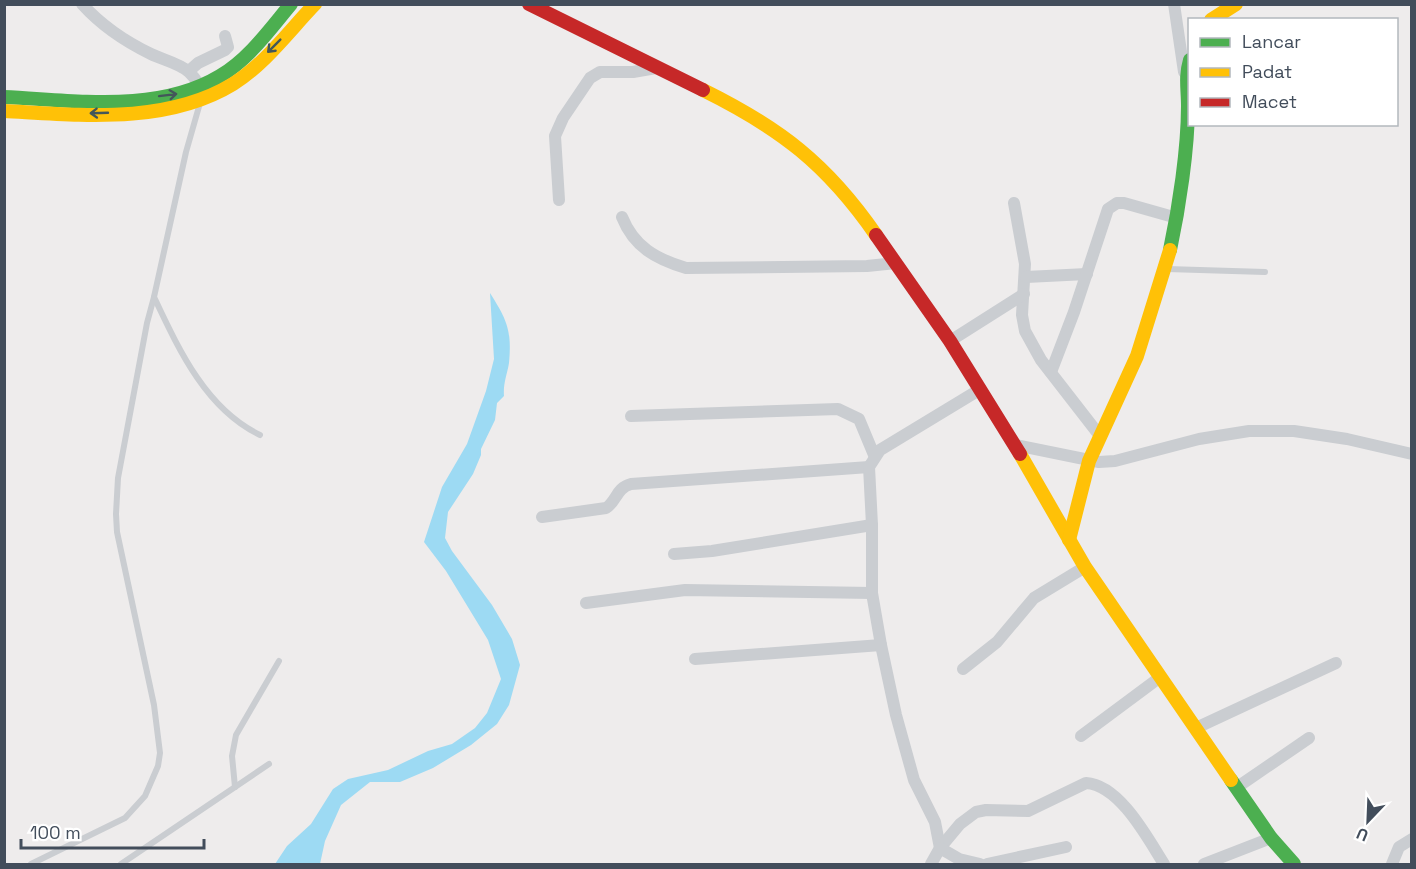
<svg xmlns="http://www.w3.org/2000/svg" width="1416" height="869" viewBox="0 0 1416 869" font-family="'Space Grotesk',sans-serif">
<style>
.water{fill:#9ddaf3}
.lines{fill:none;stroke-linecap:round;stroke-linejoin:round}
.lane{stroke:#cacdd1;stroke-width:6}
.street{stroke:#cacdd1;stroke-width:12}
.fast{stroke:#4caf50;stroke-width:14}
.slow{stroke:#ffc107;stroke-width:14}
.jam{stroke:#c62828;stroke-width:14}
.oneway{stroke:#43575a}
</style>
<rect width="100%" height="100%" fill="#eeecec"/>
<path class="water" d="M 490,293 C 507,320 512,330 509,363 C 507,375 503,383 504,396 L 497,403 L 495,420 L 481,449 L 481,455 L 473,474 L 448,512 L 445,538 L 452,551 L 492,605 L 512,639 L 520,665 L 509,705 L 497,724 L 471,745 L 433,768 L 400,782 L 370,782 L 341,805 L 325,841 L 320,864 L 275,864 L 287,846 L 311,824 L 333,789 L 348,779 L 388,770 L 428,751 L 452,744 L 475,728 L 487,713 L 501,679 L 488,640 L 446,571 L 424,542 L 442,487 L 467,444 L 486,391 L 494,359 Z"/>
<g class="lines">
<g class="lane">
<path d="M 200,103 L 186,152 L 154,297 C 179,350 206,409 260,435"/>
<polyline points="1167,269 1265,272"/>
<polyline points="235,787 232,756 236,735 279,661"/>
<polyline points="31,864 125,818 145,796 158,766 160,753 154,705 117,532 116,514 118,478 147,323 154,297"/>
<polyline points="121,864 269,764"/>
</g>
<g class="street">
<path d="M 82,4 C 101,25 126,42 151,54 C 163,60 179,63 189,72 C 195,78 201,85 201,92"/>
<polyline points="1174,4 1184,72"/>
<polyline points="189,71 198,63 225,50 228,47 225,36"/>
<polyline points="559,200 555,136 563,118 590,78 600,72 633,72 656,68"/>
<polyline points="1014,203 1025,264 1022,315 1025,331 1041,360 1100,436"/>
<path d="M 622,217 C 634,247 656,259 686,268 L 867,266 L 896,263"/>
<polyline points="1026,277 1087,274"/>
<polyline points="950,341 1024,294"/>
<polyline points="1051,372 1074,312 1108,209 1117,203 1124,203 1177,218"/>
<polyline points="631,416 838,409 859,419 874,455"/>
<polyline points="1015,445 1099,462 1115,461 1199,439 1249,431 1294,431 1347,439 1412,454"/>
<path d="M 542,517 L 606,508 C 617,501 616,488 631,484 L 869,467"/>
<polyline points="674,554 712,551 872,525"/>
<polyline points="586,603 685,590 872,593"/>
<polyline points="695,659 881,645"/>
<polyline points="963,669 997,642 1034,598 1085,567"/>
<polyline points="1196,728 1336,663"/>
<polyline points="1081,736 1159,678"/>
<polyline points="1236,788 1309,738"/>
<polyline points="940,848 935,822 914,780 896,715 881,645 872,593 872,525 869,467 880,450 979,390"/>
<path d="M 940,848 L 960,824 L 976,812 L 986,810 L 1028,811 L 1086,783 C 1120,785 1148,839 1164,864"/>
<polyline points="931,864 940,848 959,859 980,864"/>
<polyline points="987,864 1066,847"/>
<polyline points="1204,864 1271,838"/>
<polyline points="1392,864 1399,847 1412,839"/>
</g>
<g class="fast">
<path d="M 4,97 C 74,100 157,114 220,76 C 249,59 270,29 291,4"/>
<path d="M 1170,250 C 1179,208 1188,149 1188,106 C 1188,89 1185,77 1190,60"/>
<polyline points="1231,780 1271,838 1294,864"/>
</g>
<g class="slow">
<polyline points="1211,20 1236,4"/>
<path d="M 703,90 C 780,128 827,164 876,235"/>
<path d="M 4,111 C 79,115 166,125 233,84 C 265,64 289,31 315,4"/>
<polyline points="1020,454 1085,567 1231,780"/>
<polyline points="1069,540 1089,461 1137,356 1170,250"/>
</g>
<g class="jam">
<polyline points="529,4 703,90"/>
<polyline points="876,235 950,341 1020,454"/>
</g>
</g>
<defs><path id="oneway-shaft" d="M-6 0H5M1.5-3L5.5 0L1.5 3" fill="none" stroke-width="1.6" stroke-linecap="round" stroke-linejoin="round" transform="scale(1.5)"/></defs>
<g class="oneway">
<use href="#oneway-shaft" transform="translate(274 46) rotate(135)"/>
<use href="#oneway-shaft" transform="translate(168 95) rotate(-7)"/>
<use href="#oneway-shaft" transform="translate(99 113) rotate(178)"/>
</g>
<rect width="1416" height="869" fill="none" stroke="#424d5b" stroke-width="12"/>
<rect x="1188" y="18" width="210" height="108" fill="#ffffff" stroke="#b3b8bd" stroke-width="1.5"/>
<rect x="1200" y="38" width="30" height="9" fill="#4caf50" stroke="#b3b8bd" stroke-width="1.5"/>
<text x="1242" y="48" font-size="18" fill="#424d5b">Lancar</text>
<rect x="1200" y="68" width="30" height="9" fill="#ffc107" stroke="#b3b8bd" stroke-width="1.5"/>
<text x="1242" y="78" font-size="18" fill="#424d5b">Padat</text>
<rect x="1200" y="98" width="30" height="9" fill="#c62828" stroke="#b3b8bd" stroke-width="1.5"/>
<text x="1242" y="108" font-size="18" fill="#424d5b">Macet</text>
<g transform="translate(1368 821) rotate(203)" stroke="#ffffff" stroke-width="4.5" paint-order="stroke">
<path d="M0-4.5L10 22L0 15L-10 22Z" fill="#424d5b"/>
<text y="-9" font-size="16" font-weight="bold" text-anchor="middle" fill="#424d5b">U</text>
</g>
<path d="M21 839v9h183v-9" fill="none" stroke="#424d5b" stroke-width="3"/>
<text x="30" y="839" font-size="18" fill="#424d5b" stroke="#ffffff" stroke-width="4.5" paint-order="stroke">100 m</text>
</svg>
